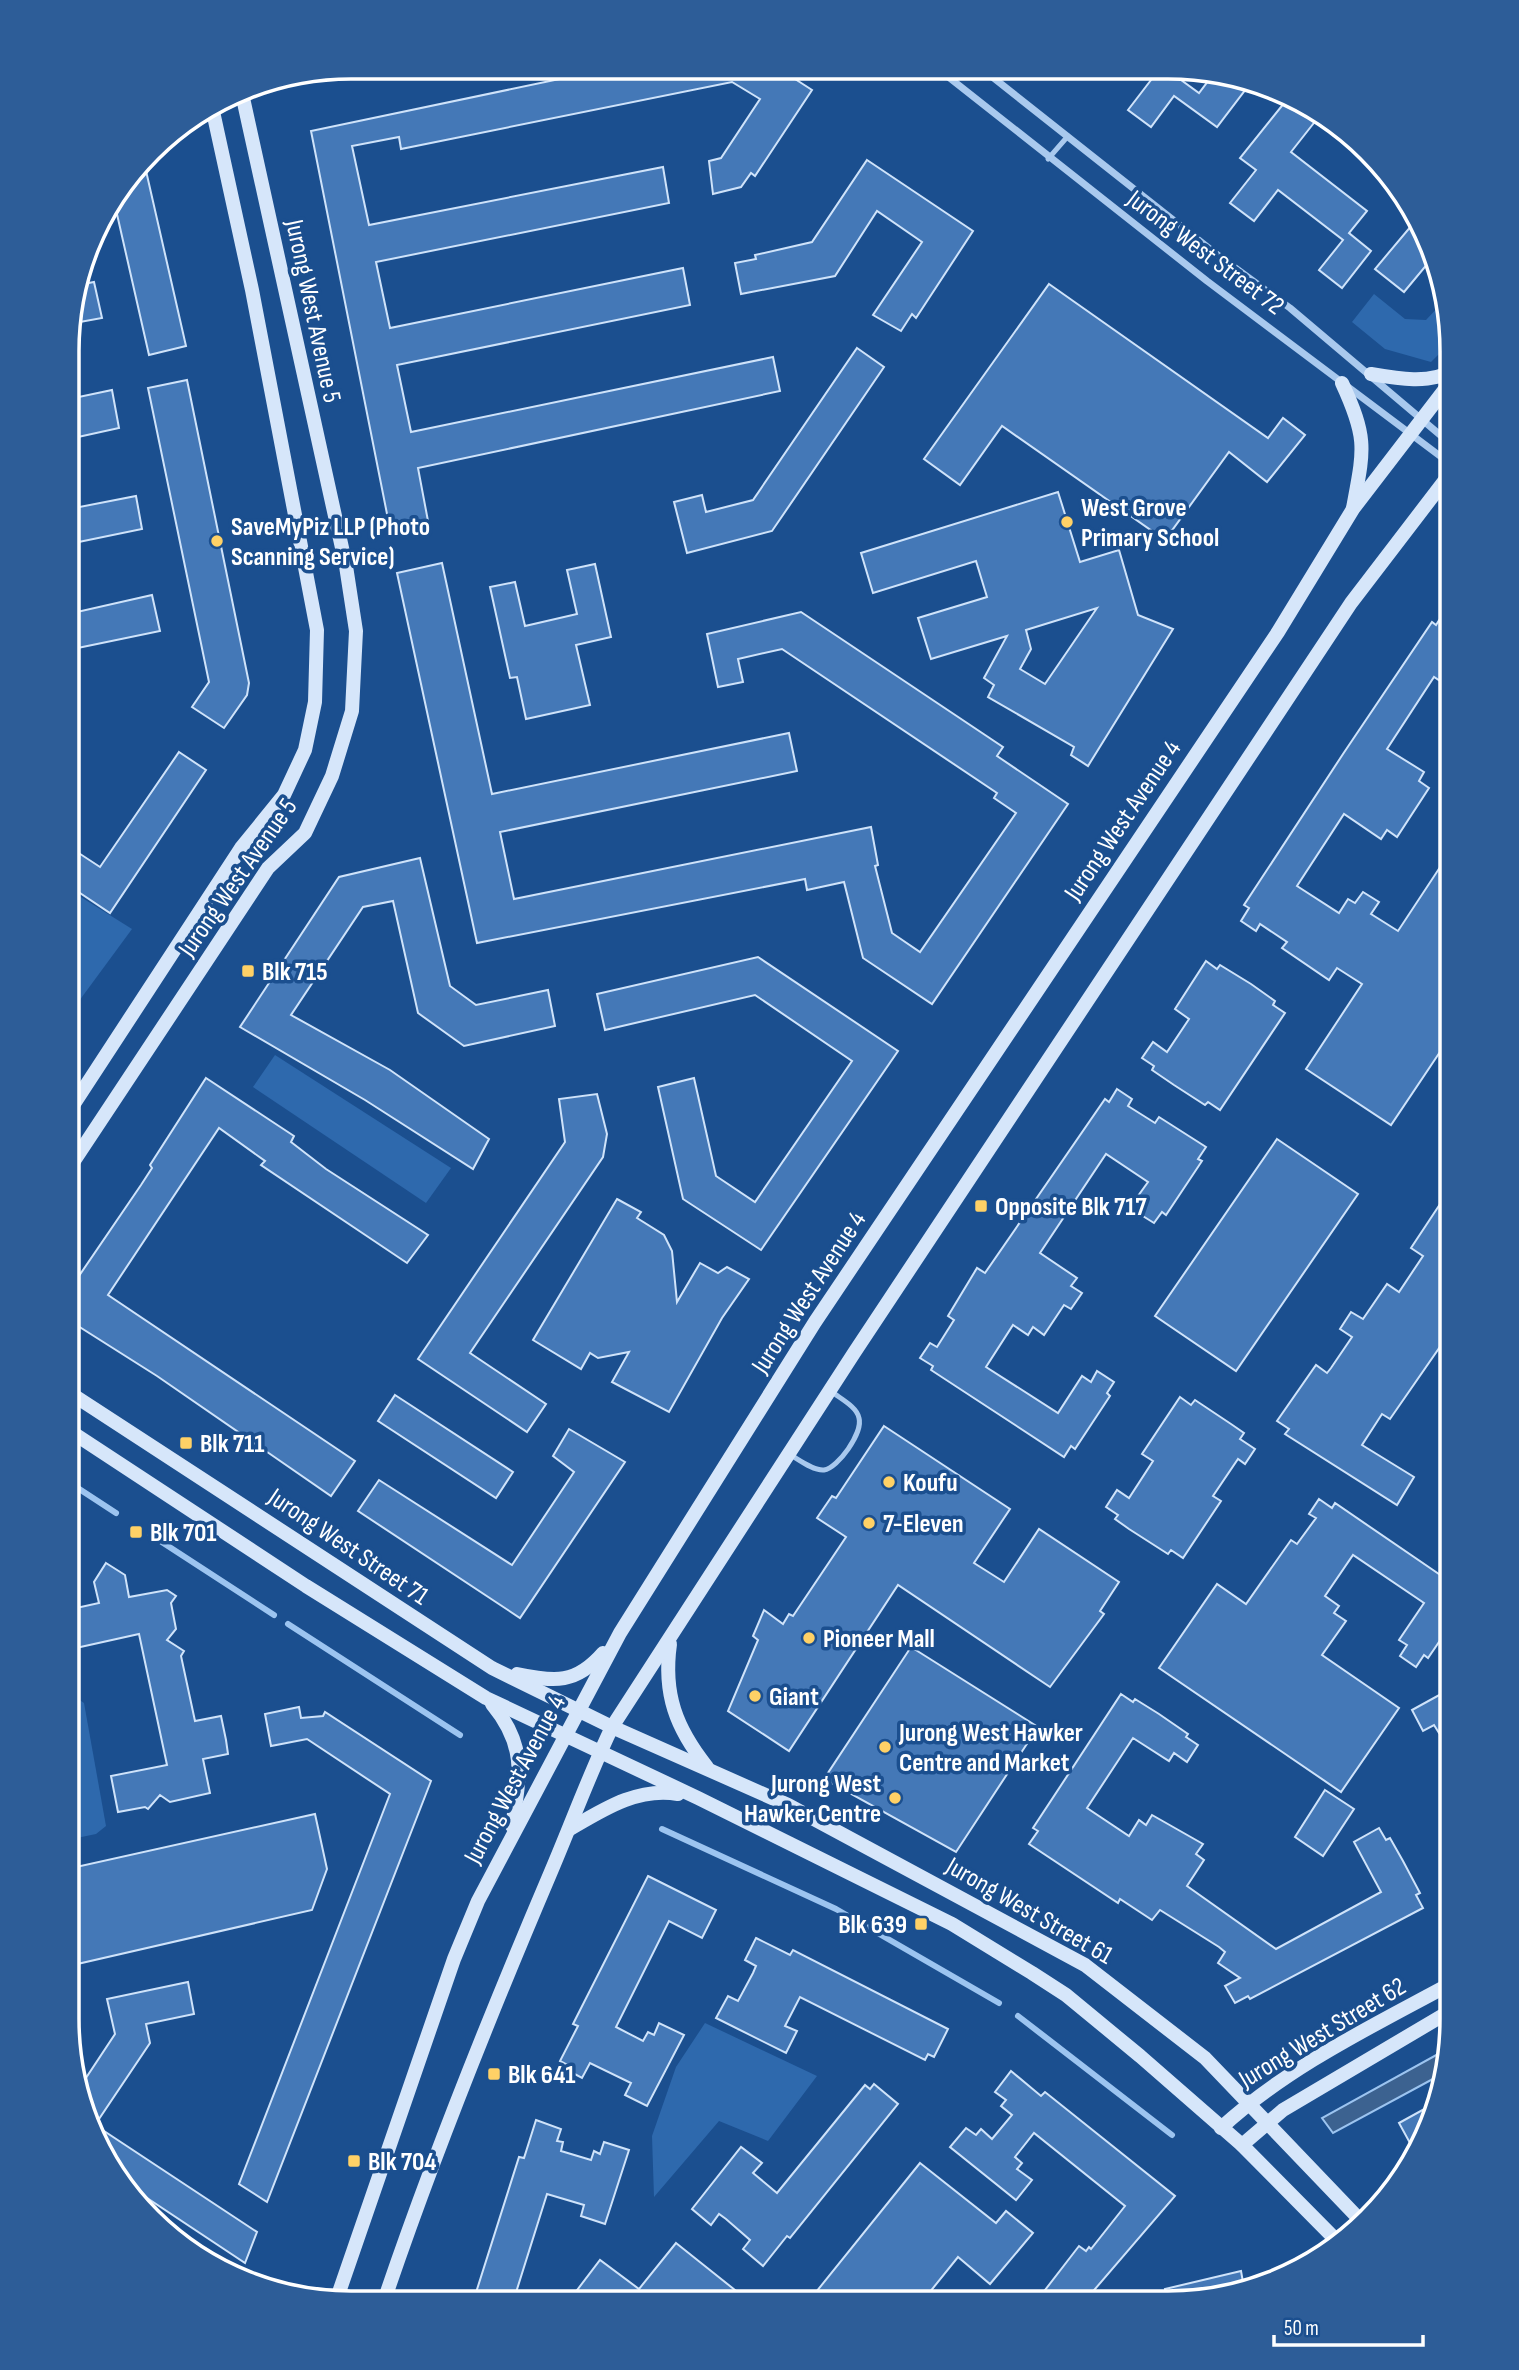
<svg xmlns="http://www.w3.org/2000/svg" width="1519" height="2370" viewBox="0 0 1519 2370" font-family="'Sofia Sans Condensed',sans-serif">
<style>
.green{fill:#2e69ad}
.water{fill:#3c6290;stroke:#9cc4f0;stroke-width:2}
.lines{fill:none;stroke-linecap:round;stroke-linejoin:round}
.stream{stroke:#9cc4f0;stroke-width:6}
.building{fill:#4478b7;stroke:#cfe3fa;stroke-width:2;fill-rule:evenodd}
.lane{stroke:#a9c9ee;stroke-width:5}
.street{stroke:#a9c9ee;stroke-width:7}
.secondary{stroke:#d6e6fa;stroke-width:14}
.poi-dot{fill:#ffd166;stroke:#1b4f8f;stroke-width:2.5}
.labels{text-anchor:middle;stroke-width:7;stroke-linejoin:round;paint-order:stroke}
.street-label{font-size:26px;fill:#fff;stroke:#1b4f8f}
.poi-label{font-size:26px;font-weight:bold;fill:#fff;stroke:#1b4f8f;text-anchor:start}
.rim{fill:none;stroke:#fff;stroke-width:3.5}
</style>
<rect width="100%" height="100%" fill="#1b4f8f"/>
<g class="green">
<polygon points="1374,294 1405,319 1426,320 1443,302 1451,342 1431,362 1385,349 1352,322"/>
<polygon points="68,889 132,929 68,1016"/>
<polygon points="275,1055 451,1168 426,1203 253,1087"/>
<polygon points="69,1693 84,1703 106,1826 96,1834 67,1840"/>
<polygon points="705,2023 817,2076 768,2141 719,2121 654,2197 652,2136 676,2067"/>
</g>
<polygon class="water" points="1449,2048 1444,2073 1333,2133 1322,2118"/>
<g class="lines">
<g class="stream">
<polyline points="67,1481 116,1513"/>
<polyline points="151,1535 274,1615"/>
<polyline points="288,1624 460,1735"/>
<polyline points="662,1829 836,1909 999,2003"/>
<polyline points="1018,2016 1172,2135"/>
</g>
</g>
<g class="building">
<polygon points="617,67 778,68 812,90 755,176 751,173 741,187 713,194 709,161 721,158 760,99 732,82 401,149 399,137 352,146 369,225 663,167 669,203 376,262 390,328 683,268 690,305 397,365 411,432 773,357 780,391 418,468 428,521 390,529 311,131"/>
<polygon points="1136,69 1166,69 1199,93 1215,72 1252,81 1217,127 1174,96 1151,127 1128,110 1151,80"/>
<polygon points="1289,97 1317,119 1291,152 1367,211 1349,233 1371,251 1342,288 1319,270 1343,240 1278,190 1254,221 1230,203 1256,170 1240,158"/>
<polygon points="867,160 973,231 916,318 912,314 901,331 873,315 922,242 877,211 835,276 741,294 735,263 756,259 755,255 812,242"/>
<polygon points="144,162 186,346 149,355 114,201"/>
<polygon points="1417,219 1431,242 1434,256 1404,292 1375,269"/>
<polygon points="94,282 102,318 69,324 78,285"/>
<polygon points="1049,284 1268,438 1283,418 1305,435 1267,482 1229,452 1165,540 1002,426 960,485 924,459"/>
<polygon points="857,348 884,367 772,531 687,553 674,502 702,495 706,512 753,500"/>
<polygon points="187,380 249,683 247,695 224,728 192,707 209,682 148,388"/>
<polygon points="112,390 119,428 69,439 69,399"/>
<path d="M 1058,492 L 1080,562 L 1119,550 L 1138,615 L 1173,629 L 1088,766 L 1071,755 L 1074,747 L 988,697 L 994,685 L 984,678 L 1007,636 L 931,659 L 918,618 L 987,597 L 976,561 L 873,593 L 861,553 ZM 1097,608 L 1045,684 L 1020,669 L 1031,649 L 1026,630 Z"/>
<polygon points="136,496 142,529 69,544 69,509"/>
<polygon points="442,563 492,794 789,733 797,771 500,832 514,899 871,827 878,865 875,866 892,933 920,952 1016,813 994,798 997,793 782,649 738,659 743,682 718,687 707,634 801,612 1003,747 997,756 1068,804 932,1004 863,958 844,882 807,890 805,879 477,943 397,573"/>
<polygon points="595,564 611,637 576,645 590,705 526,719 517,677 510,678 490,587 515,582 525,626 577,614 567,570"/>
<polygon points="152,595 160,631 68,650 68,614"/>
<polygon points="1452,600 1452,689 1434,677 1387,749 1424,772 1419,781 1429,788 1397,837 1387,830 1381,839 1344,814 1297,886 1339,913 1348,899 1355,903 1363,892 1379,902 1371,914 1398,931 1452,849 1452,1034 1391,1125 1306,1069 1362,984 1337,968 1329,980 1282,948 1287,942 1260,924 1256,931 1241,921 1249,908 1244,905 1343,754 1432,622 1436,625"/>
<polygon points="179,752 206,770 110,913 68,885 68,846 100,867"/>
<polygon points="420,858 450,986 476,1005 548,990 555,1026 464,1046 418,1013 393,901 363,907 291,1015 390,1070 489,1139 473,1169 365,1100 240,1027 339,877"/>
<polygon points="758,957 898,1051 761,1250 683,1199 658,1087 694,1078 716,1176 755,1202 852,1061 755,995 605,1030 597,994"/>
<polygon points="1206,961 1217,969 1220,965 1251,984 1275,1001 1273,1005 1285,1013 1220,1110 1208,1102 1205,1105 1174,1085 1152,1070 1154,1066 1142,1058 1153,1042 1167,1052 1189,1019 1175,1009"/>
<polygon points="206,1078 294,1136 291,1142 326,1169 428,1235 407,1263 261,1165 265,1161 219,1128 108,1295 355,1461 331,1496 157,1376 67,1319 68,1292 141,1185 152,1168 150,1165"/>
<polygon points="1117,1089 1132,1099 1128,1106 1155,1123 1159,1117 1206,1147 1198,1159 1202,1161 1166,1215 1162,1212 1154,1223 1138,1213 1146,1201 1138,1196 1148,1182 1106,1154 1040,1253 1077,1278 1071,1286 1082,1293 1071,1309 1064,1305 1044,1335 1033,1327 1028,1335 1013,1325 986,1367 1058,1413 1082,1376 1091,1382 1097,1371 1114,1382 1107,1393 1110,1396 1075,1449 1071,1446 1064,1457 931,1370 933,1366 920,1358 930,1343 937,1347 954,1320 948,1316 977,1268 985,1273 1105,1099 1109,1102"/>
<polygon points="597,1094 607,1134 603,1157 470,1353 546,1404 527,1432 418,1359 565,1142 559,1099"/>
<polygon points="1277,1139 1358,1194 1236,1371 1155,1316"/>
<polygon points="1452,1186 1452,1351 1442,1344 1390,1419 1382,1414 1362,1445 1414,1477 1397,1505 1285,1434 1289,1429 1277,1421 1316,1365 1327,1373 1331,1368 1352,1337 1340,1329 1351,1312 1363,1319 1387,1284 1399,1292 1423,1256 1411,1248"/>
<polygon points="617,1199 641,1212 637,1218 664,1235 672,1251 677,1302 700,1263 718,1273 727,1267 749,1279 722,1318 669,1412 612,1382 629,1352 598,1358 590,1353 581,1369 533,1340"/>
<polygon points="395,1395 513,1472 496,1498 378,1421"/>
<polygon points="1180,1397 1191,1405 1195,1400 1231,1424 1244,1433 1240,1439 1255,1449 1245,1464 1238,1459 1213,1496 1221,1501 1183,1558 1171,1550 1168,1554 1129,1529 1115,1519 1118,1515 1106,1507 1117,1490 1129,1498 1153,1461 1142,1454"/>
<polygon points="884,1426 1010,1509 974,1563 1004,1582 1039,1529 1119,1582 1100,1611 1104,1614 1050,1687 898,1585 789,1751 728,1711 758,1640 753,1636 764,1610 783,1624 789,1614 793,1616 846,1537 817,1518 832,1496 836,1498"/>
<polygon points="569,1429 625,1462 520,1618 358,1511 379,1480 512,1565 574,1472 553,1456"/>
<polygon points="1319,1499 1332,1508 1335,1503 1452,1583 1452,1623 1428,1658 1424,1655 1416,1667 1400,1656 1407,1645 1399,1640 1424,1603 1353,1555 1325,1596 1339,1606 1334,1613 1346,1621 1322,1655 1399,1708 1341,1792 1159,1668 1217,1584 1246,1604 1291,1540 1297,1544 1316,1518 1309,1514"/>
<polygon points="106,1563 125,1575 129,1597 167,1590 176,1596 171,1603 176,1629 167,1640 184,1651 181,1656 195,1721 221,1716 226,1740 228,1754 203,1759 210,1793 170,1802 160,1795 148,1809 145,1807 118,1812 111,1776 167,1765 139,1634 67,1650 67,1610 99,1603 94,1582"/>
<polygon points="911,1647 1038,1727 956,1852 824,1779"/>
<polygon points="1452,1688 1452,1726 1439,1733 1434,1725 1423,1731 1412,1710"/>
<polygon points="1121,1694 1133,1702 1135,1699 1159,1714 1188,1734 1186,1737 1198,1745 1187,1762 1174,1753 1169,1761 1133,1738 1087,1808 1129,1836 1139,1820 1146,1825 1152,1815 1203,1844 1196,1854 1204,1860 1187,1886 1276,1949 1381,1892 1354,1842 1379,1828 1386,1840 1390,1838 1403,1861 1420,1893 1416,1895 1423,1908 1250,1999 1248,1996 1235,2003 1225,1986 1240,1978 1218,1963 1225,1952 1219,1947 1160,1910 1152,1920 1120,1899 1118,1903 1029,1844 1038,1831 1033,1828"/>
<polygon points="299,1707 301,1718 323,1716 325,1712 431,1781 267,2202 239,2184 390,1794 307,1739 271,1746 265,1714"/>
<polygon points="1325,1790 1354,1809 1323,1856 1295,1837"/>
<polygon points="315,1814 327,1869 312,1910 73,1965 67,1937 67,1869"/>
<polygon points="648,1876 716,1910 702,1938 669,1921 616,2027 643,2041 648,2032 654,2035 659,2023 684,2035 647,2106 625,2095 631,2083 590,2063 582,2078 569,2071 571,2067 560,2061 578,2026 573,2024"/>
<polygon points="756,1938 790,1955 793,1950 948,2029 934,2057 928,2054 925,2060 800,1997 785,2026 797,2031 786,2053 716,2018 728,1996 738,2001 753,1973 756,1966 745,1960"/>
<polygon points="188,1982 194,2014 146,2024 150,2043 95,2125 257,2232 245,2263 117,2178 88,2128 80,2087 115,2034 107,1999"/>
<polygon points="1011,2071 1041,2096 1045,2092 1175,2196 1083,2303 1035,2303 1079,2246 1086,2251 1089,2247 1091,2249 1125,2206 1034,2133 1015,2157 1022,2163 1017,2169 1032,2180 1016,2200 950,2147 966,2128 976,2135 981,2129 992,2139 1012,2115 1001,2106 1006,2100 995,2092"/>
<polygon points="874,2084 898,2104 790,2238 787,2236 763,2266 743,2249 750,2240 726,2219 719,2214 711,2225 692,2209 741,2147 762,2163 753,2173 777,2193 865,2085 870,2089"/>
<polygon points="1437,2102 1431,2127 1416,2154 1399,2123"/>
<polygon points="536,2120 561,2129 557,2141 563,2142 561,2151 591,2160 594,2151 600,2154 604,2142 629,2150 605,2224 581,2216 584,2205 547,2194 513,2302 473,2302 519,2157 524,2158"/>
<polygon points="920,2163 996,2223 1006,2211 1033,2233 990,2284 958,2257 921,2303 808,2302"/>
<polygon points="676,2243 750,2302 568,2302 600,2260 639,2289"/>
<polygon points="1241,2271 1244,2288 1168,2303 1165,2289"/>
</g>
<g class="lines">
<g class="lane">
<polyline points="1048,159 1068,136"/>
<path d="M 789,1454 C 798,1459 813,1471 824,1470 C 838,1468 863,1433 859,1418 C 857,1407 841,1399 832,1392"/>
</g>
<g class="street">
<polyline points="937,68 1207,281 1452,465"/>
<polyline points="981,68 1215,253 1290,308 1452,445"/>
</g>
<g class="secondary">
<path d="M 1371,374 C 1394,378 1432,385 1452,370"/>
<path d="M 1342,383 C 1368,439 1364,449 1353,508"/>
<polyline points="68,1113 241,848 284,795 305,750 315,702 317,630 252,290 212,107"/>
<polyline points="68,1170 268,868 305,833 332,776 352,711 356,631 346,566 241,89"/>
<polyline points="67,1391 492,1668 612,1727 788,1805 1085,1965 1205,2058 1363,2223"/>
<polyline points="67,1429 306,1586 486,1698 698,1798 952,1924 1032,1973 1066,1995 1140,2056 1242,2145 1341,2245"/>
<path d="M 670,1644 C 663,1694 676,1728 707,1767"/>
<path d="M 517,1674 C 555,1682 576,1684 603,1653"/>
<path d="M 492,1704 C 527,1746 520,1776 512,1826"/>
<path d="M 570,1829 C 604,1809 638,1787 678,1794"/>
<path d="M 1221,2128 C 1287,2067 1373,2026 1452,1983"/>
<polyline points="1242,2145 1283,2110 1452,2010"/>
<polyline points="336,2301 454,1959 478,1901 620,1633 815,1322 1278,632 1353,509 1452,380"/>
<path d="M 384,2301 C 433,2156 490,2015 550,1874 C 571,1825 589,1775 612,1727 L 854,1353 L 1351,603 L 1452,471"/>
</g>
</g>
<g class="poi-dot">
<circle cx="1067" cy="522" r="7"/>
<circle cx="217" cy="541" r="7"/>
<rect x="241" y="964" width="14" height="14" rx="3.5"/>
<rect x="974" y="1199" width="14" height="14" rx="3.5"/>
<rect x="179" y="1436" width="14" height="14" rx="3.5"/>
<circle cx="889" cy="1482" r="7"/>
<circle cx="869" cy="1523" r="7"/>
<rect x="129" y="1525" width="14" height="14" rx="3.5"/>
<circle cx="809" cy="1638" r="7"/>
<circle cx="755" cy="1696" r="7"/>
<circle cx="885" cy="1747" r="7"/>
<circle cx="895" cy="1798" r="7"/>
<rect x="914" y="1917" width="14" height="14" rx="3.5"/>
<rect x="487" y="2067" width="14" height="14" rx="3.5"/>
<rect x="347" y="2154" width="14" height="14" rx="3.5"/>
</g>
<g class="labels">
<g class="street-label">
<text transform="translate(1206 252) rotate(37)" y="9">Jurong West Street 72</text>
<text transform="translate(314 311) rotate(78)" y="9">Jurong West Avenue 5</text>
<text transform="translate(1122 820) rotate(-56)" y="9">Jurong West Avenue 4</text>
<text transform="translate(237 877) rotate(-55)" y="9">Jurong West Avenue 5</text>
<text transform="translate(808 1292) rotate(-57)" y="9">Jurong West Avenue 4</text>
<text transform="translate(349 1546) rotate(34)" y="9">Jurong West Street 71</text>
<text transform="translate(514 1779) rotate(-62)" y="9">Jurong West Avenue 4</text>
<text transform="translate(1030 1910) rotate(30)" y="9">Jurong West Street 61</text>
<text transform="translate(1322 2032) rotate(-31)" y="9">Jurong West Street 62</text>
</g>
<g class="poi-label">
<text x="1081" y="516">West Grove<tspan x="1081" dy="30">Primary School</tspan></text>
<text x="231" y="535">SaveMyPiz LLP (Photo<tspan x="231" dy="30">Scanning Service)</tspan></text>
<text x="262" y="980">Blk 715</text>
<text x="995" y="1215">Opposite Blk 717</text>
<text x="200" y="1452">Blk 711</text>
<text x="903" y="1491">Koufu</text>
<text x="883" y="1532">7-Eleven</text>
<text x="150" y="1541">Blk 701</text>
<text x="823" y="1647">Pioneer Mall</text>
<text x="769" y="1705">Giant</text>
<text x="899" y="1741">Jurong West Hawker<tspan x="899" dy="30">Centre and Market</tspan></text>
<text x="881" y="1792" text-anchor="end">Jurong West<tspan x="881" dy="30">Hawker Centre</tspan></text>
<text x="907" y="1933" text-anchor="end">Blk 639</text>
<text x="508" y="2083">Blk 641</text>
<text x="368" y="2170">Blk 704</text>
</g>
</g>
<path d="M0 0H1519V2370H0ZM351 79H1168A272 272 0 0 1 1440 351V2019A272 272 0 0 1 1168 2291H351A272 272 0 0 1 79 2019V351A272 272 0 0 1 351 79Z" fill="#2d5d98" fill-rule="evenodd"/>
<path class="rim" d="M351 79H1168A272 272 0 0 1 1440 351V2019A272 272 0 0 1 1168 2291H351A272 272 0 0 1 79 2019V351A272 272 0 0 1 351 79Z"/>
<path d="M1274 2335v10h149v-10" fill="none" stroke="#ffffff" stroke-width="3.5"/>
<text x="1284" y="2335" font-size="21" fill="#ffffff" stroke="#1b4f8f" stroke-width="5" paint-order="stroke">50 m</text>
</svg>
